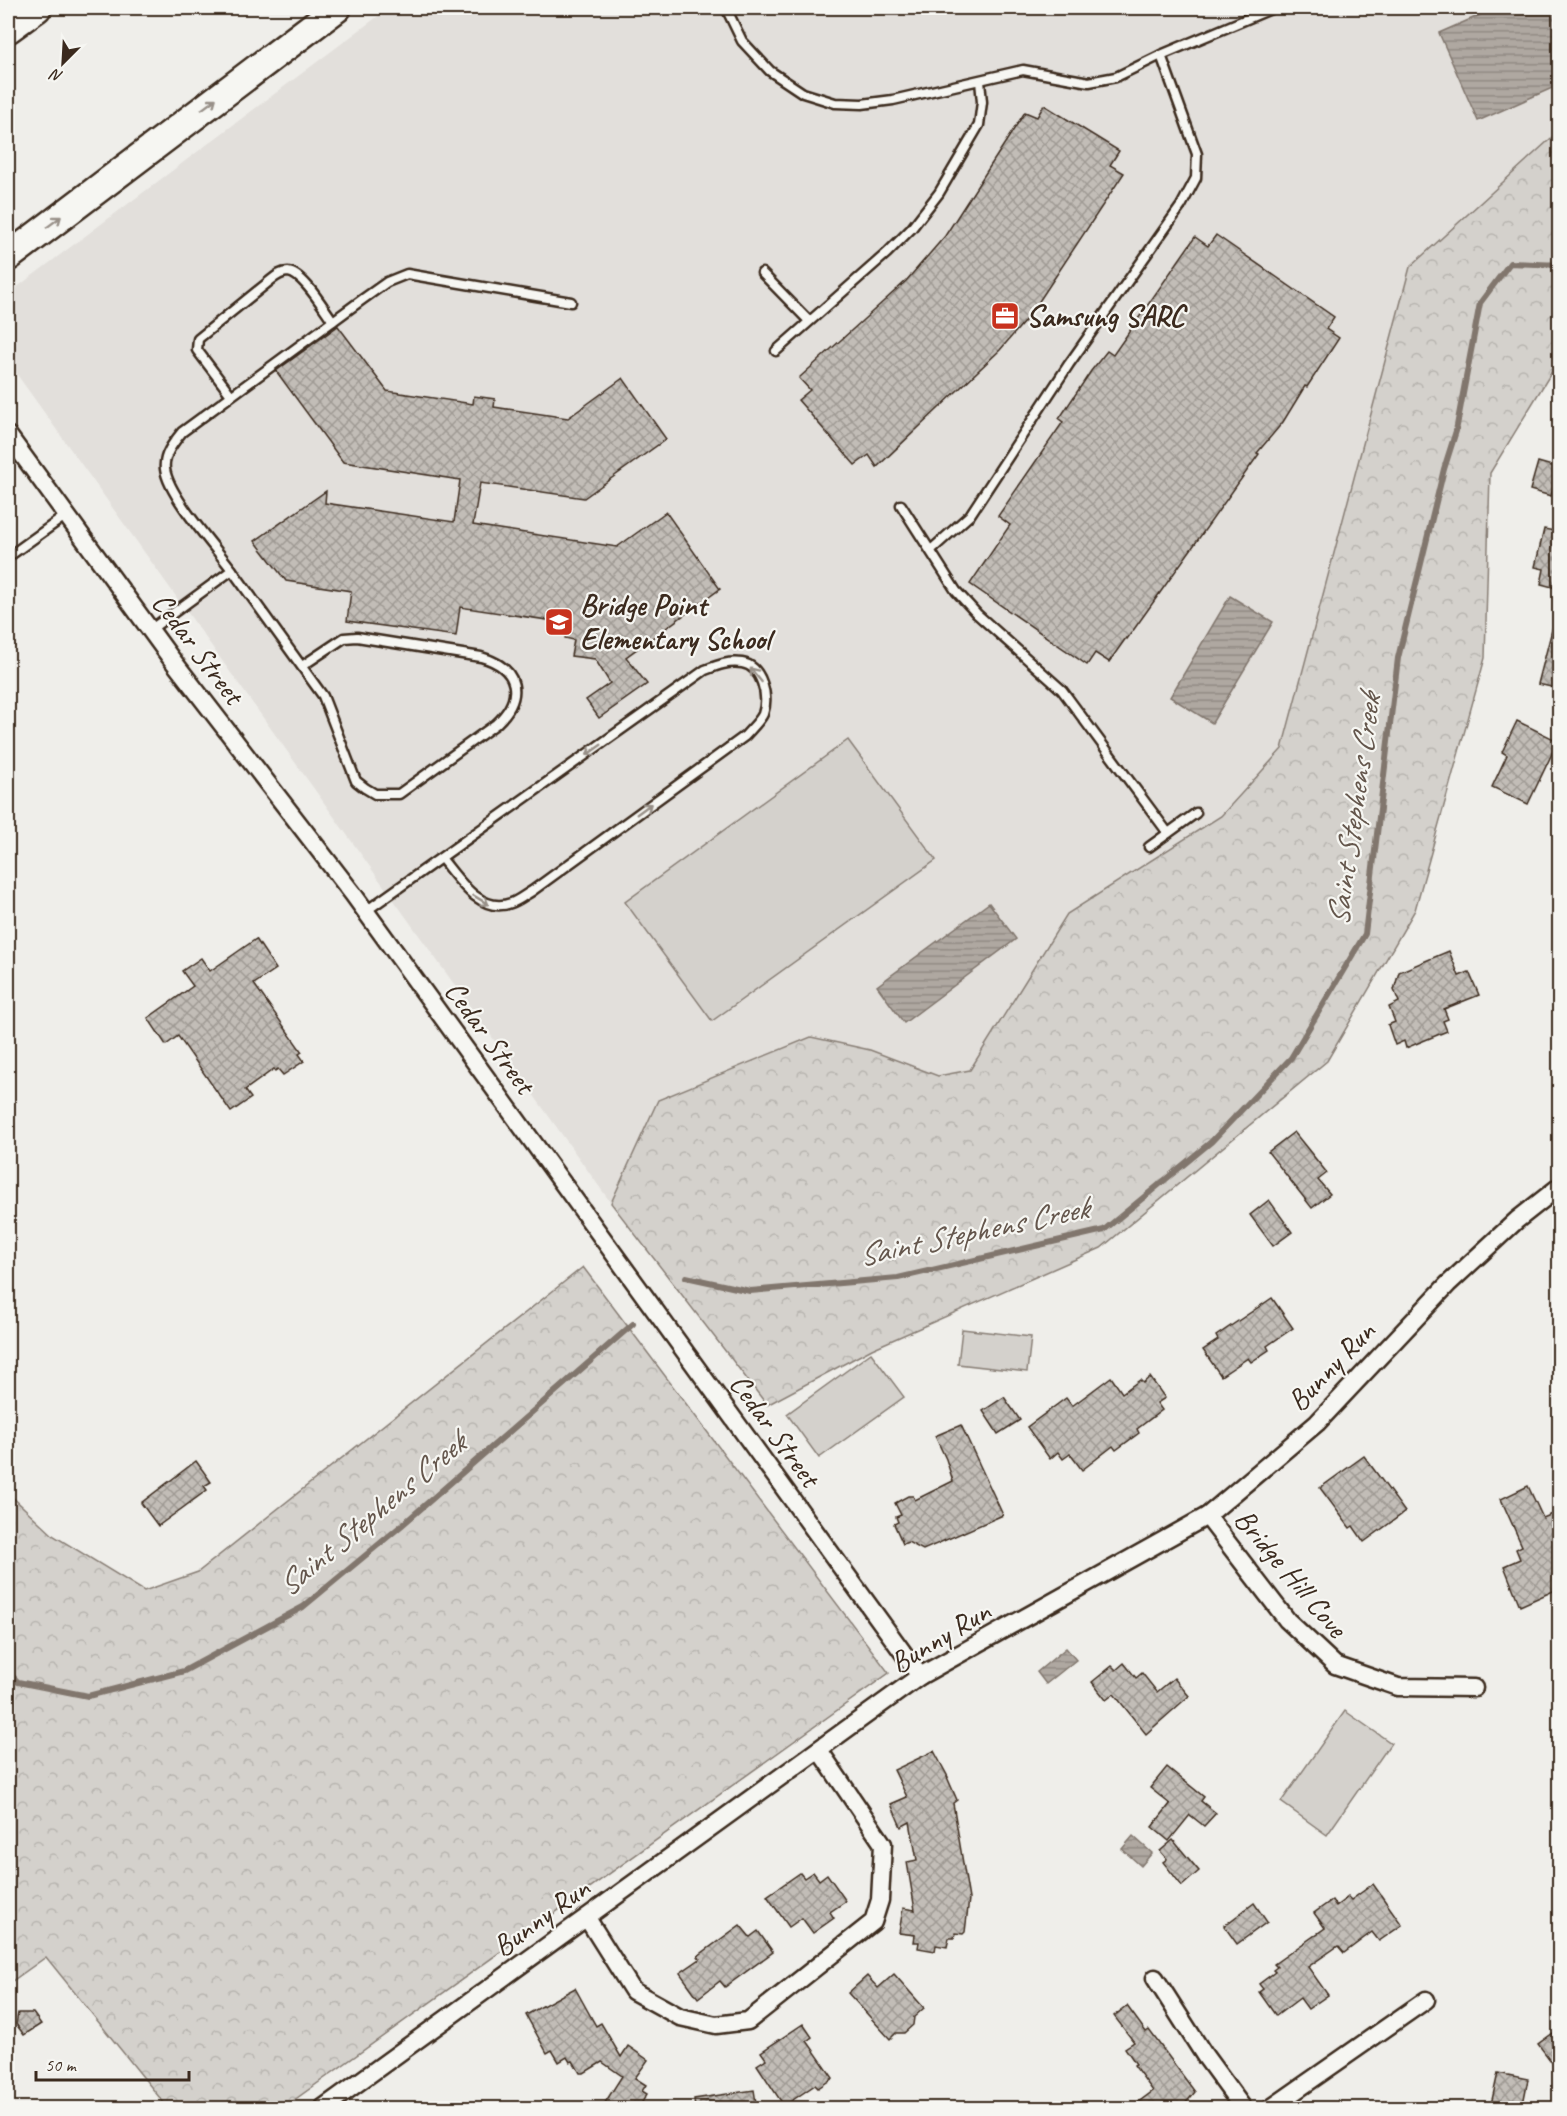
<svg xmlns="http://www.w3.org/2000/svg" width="1567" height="2116" viewBox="0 0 1567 2116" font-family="Caveat,sans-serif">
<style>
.built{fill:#e2dfdb}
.forest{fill:url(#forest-crowns);stroke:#887e75;stroke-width:1.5}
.green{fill:#d4d1cc;stroke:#887e75;stroke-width:1.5}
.water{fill:url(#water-rules);stroke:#81766d;stroke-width:1.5}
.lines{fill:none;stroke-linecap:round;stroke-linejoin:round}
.stream{stroke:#81766d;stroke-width:6}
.building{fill:url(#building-cross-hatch);stroke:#3b2a1e;stroke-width:1.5}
.service-casing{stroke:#3b2a1e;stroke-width:13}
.minor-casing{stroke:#3b2a1e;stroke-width:21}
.trunk-casing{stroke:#3b2a1e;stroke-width:32}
.service{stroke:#f6f6f2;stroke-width:8}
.minor{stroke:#f6f6f2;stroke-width:16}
.trunk{stroke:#f6f6f2;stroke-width:27}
.oneway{stroke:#989088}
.labels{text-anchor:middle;stroke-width:4.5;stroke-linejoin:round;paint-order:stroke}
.poi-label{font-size:30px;font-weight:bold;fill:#3b2a1e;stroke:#f6f6f2;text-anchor:start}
.street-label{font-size:30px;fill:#3b2a1e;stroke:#f6f6f2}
.water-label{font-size:32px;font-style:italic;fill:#64564c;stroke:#f6f6f2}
</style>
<defs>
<pattern id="forest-crowns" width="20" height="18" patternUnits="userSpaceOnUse" patternTransform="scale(1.5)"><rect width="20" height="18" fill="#d4d1cc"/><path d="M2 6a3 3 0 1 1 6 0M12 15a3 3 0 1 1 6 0" fill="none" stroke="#b7b4af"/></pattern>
<pattern id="water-rules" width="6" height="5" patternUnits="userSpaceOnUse" patternTransform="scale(1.5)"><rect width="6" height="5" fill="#afa8a1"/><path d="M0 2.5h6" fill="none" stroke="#908983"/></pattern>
<pattern id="building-cross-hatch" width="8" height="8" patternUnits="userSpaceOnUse" patternTransform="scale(1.5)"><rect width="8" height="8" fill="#c2bdb7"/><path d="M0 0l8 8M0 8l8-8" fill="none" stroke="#9f9a94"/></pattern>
</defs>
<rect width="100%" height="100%" fill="#efeeea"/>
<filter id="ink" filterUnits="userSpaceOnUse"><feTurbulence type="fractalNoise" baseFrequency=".0167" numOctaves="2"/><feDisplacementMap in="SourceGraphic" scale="12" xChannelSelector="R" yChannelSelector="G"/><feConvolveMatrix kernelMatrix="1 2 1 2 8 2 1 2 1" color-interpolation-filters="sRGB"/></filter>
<g filter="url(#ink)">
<polygon class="built" points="389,8 1559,8 1559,131 1410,267 1282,749 1221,816 1117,882 970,1070 611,1203 8,362 8,294"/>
<g class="forest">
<polygon points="1559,131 1559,360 1490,473 1485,658 1415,910 1327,1061 1101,1248 872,1349 767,1405 611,1203 658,1100 811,1037 870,1050 938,1076 970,1070 1067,914 1221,816 1282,749 1410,267"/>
<polygon points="583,1267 889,1673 283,2108 168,2108 46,1957 8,1984 8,1493 54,1536 144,1591 198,1572"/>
</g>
<g class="green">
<polygon points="848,740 936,860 712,1021 625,902"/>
<polygon points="962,1329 1031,1337 1027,1372 958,1364"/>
<polygon points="871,1353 904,1397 819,1458 787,1414"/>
<polygon points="1345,1711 1391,1743 1327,1835 1281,1802"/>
</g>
<g class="water">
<polygon points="1496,8 1559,8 1559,85 1478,121 1439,33"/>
<polygon points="1230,596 1273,622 1212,723 1170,697"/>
<polygon points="989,903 1016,939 904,1023 877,986"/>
<polygon points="1066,1648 1076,1660 1046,1684 1037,1672"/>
<polygon points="1133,1836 1152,1853 1141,1866 1122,1849"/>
</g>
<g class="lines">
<g class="stream">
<polyline points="686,1277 750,1291 898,1278 1104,1230 1211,1142 1291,1058 1365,934 1398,658 1444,469 1456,431 1480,303 1510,263 1560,265"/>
<polyline points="8,1672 18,1682 88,1696 184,1671 303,1607 401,1526 633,1324"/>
</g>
</g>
<g class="building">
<polygon points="1044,105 1119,151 1110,165 1124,173 1030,315 1000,350 877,467 869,455 855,465 798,400 810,390 799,378 906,281 945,236 1025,112 1037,117"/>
<polygon points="1216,235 1334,317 1326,329 1339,338 1307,387 1305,386 1283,422 1257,453 1259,454 1127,639 1126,638 1109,662 1095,653 1087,665 970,584 1010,525 998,516 1063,422 1059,419 1091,371 1107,351 1113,355 1195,237 1208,246"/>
<polygon points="338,326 387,391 473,404 474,396 495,399 494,407 568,418 623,378 666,439 584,498 480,483 473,525 617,547 666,512 720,589 626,657 647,684 599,718 586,700 610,683 595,659 571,656 574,640 565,638 567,623 460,607 456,636 347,621 351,591 286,581 255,541 326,491 325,503 454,522 460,480 343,462 276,371"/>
<polygon points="1538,462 1559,468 1551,496 1530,490"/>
<polygon points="1544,529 1560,532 1560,589 1541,584 1544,569 1535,567"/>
<polygon points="1554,622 1560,623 1560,689 1538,684"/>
<polygon points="1517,721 1558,741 1528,804 1492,787 1507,755 1502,752"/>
<polygon points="256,939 276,969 254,984 302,1052 299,1054 304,1061 283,1075 278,1069 275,1071 274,1069 245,1090 251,1098 231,1112 178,1036 166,1045 148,1018 193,986 182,971 201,958 210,971"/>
<polygon points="1449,951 1459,976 1469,972 1479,995 1444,1009 1448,1019 1443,1021 1447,1031 1406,1048 1404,1041 1395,1045 1388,1025 1395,1022 1389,1007 1399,1002 1394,990 1399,972"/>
<polygon points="1294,1132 1327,1173 1318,1180 1330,1194 1312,1208 1268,1152"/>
<polygon points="1269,1200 1292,1232 1273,1246 1250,1215"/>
<polygon points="1272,1298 1293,1328 1267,1346 1269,1350 1251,1362 1248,1358 1221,1376 1203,1350 1218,1340 1216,1336"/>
<polygon points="1111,1377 1122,1393 1140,1380 1143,1383 1150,1377 1165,1398 1157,1403 1162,1410 1137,1429 1139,1433 1116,1450 1113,1446 1082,1470 1070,1454 1063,1459 1058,1452 1050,1459 1027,1427 1066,1398 1072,1406"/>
<polygon points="1004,1397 1020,1420 998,1434 983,1411"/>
<polygon points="961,1425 1003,1515 923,1550 908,1542 903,1544 894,1524 898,1522 896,1517 901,1515 895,1503 908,1496 913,1496 915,1500 953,1481 946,1459 935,1436"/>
<polygon points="1364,1456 1405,1512 1364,1542 1353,1526 1350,1528 1320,1488"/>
<polygon points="196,1461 211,1482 204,1486 207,1490 158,1526 141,1503"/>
<polygon points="1528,1486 1543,1518 1560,1511 1560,1544 1554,1546 1560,1558 1560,1588 1520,1606 1504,1566 1520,1559 1516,1549 1522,1546 1501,1499"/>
<polygon points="1124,1663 1136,1678 1142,1673 1157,1692 1174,1678 1189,1696 1146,1734 1114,1694 1106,1700 1092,1682 1112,1666 1116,1670"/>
<polygon points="934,1751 948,1777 947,1777 957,1800 953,1803 969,1899 965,1932 963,1934 955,1933 954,1938 949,1938 947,1947 936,1945 935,1951 918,1948 919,1942 914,1942 915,1935 899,1933 903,1908 915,1910 907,1862 917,1860 910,1822 901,1827 891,1804 907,1797 894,1770"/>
<polygon points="1167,1767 1204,1797 1201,1801 1216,1813 1204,1826 1190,1815 1169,1841 1152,1827 1170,1804 1150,1788"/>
<polygon points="1173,1840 1199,1871 1182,1886 1163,1862 1167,1859 1160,1851"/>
<polygon points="813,1872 819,1880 827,1874 846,1901 830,1912 834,1918 813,1933 802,1918 789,1927 767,1896 800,1873 804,1878"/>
<polygon points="1373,1884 1402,1925 1379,1941 1372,1932 1344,1953 1338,1946 1308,1967 1328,1995 1308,2009 1300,1998 1276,2016 1259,1992 1263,1989 1259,1984 1275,1972 1273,1970 1277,1967 1274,1964 1325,1928 1314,1913 1332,1900 1336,1906 1348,1897 1351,1900"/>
<polygon points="1254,1903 1267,1922 1237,1944 1224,1926"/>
<polygon points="740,1925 750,1937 758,1931 773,1952 725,1987 720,1981 698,1998 680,1973 700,1959 698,1956"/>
<polygon points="894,1974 924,2008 914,2017 913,2025 904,2033 896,2033 890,2039 848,1993 867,1976 878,1988"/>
<polygon points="575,1988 596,2026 601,2023 621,2057 628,2046 648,2060 635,2078 646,2085 642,2091 647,2094 638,2109 601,2109 622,2076 602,2062 584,2073 580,2073 573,2061 570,2062 567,2057 559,2062 552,2050 547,2053 526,2015"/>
<polygon points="1127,2006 1146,2032 1149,2030 1195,2092 1181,2109 1129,2109 1153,2091 1134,2065 1136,2064 1125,2048 1134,2042 1114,2016"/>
<polygon points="18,2013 33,2013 41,2024 24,2035 16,2024"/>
<polygon points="803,2024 812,2037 807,2041 833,2078 818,2088 815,2085 784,2106 757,2065 766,2059 761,2052"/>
<polygon points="1560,2028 1560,2073 1538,2044"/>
<polygon points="1498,2073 1528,2079 1522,2109 1490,2109"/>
<polygon points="754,2090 757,2109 695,2109 694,2099"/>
</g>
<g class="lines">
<g class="service-casing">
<g id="service">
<polyline points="726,8 742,41 770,71 803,93 835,103 862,104 893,100 1023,70 1089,82 1116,77 1161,55 1273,8"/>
<polyline points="762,273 809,321"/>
<polyline points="776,351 887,253 911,229 939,193 979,125 982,102 980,81"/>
<path d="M 231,395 L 197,350 L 198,339 L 271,280 C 276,276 281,272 288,272 C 303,273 324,309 333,321"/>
<polyline points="901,505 956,591 977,614 1062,690 1168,833"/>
<polyline points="931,550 970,515 1069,364 1181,206 1196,178 1197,154 1161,55"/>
<polyline points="8,557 65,516"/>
<path d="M 232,570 L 323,696 L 356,781 L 365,788 L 375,794 L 399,794 L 496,724 C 525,697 519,668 481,657 L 357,637 L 344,638 L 302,666"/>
<path d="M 150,630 L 232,570 C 215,547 168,495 165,469 C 163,455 174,442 182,432 L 363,299 L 387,282 L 407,274 L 571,302"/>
<polyline points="1149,847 1196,813"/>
<path d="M 366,911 L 705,670 C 718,665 728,661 742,663 C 762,666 769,697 763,714 C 760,721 751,729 745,736 L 532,891 C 525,895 518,901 511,903 C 480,915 458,878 441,858"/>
</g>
</g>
<g class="minor-casing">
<g id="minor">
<polyline points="8,435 170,657 353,894 920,1676"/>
<polyline points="1207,1516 1287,1620 1335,1665 1398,1687 1474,1688"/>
<polyline points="587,1918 633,1991 680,2017 716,2025 748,2021 873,1922 880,1900 883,1844 819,1750"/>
<polyline points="1155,1978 1205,2056 1243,2108"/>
<polyline points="323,2108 920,1676 1207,1516 1317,1423 1448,1284 1517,1220 1560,1186"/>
<polyline points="1271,2108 1426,2000"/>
</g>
</g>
<g class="trunk-casing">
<g id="trunk">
<polyline points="8,29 37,8"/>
<polyline points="8,257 337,8"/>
</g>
</g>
<use href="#service" class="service"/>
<use href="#minor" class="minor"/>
<use href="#trunk" class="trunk"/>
</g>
<defs><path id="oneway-shaft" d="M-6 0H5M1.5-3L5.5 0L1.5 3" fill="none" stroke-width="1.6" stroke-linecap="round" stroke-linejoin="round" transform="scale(1.5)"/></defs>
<g class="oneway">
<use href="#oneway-shaft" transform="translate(209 104) rotate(-37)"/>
<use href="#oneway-shaft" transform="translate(54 222) rotate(-37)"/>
<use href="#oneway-shaft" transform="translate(756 675) rotate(-129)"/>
<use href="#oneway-shaft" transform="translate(594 750) rotate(145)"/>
<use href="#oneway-shaft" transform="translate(644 809) rotate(-36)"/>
<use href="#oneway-shaft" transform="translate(481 900) rotate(31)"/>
</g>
</g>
<defs>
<g id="office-square" transform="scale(1.5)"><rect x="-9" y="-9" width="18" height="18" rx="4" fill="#c8321e" stroke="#f6f6f2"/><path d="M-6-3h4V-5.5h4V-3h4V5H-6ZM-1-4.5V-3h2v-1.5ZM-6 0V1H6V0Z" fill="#fff"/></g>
<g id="school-square" transform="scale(1.5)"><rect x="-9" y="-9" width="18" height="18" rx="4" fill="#c8321e" stroke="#f6f6f2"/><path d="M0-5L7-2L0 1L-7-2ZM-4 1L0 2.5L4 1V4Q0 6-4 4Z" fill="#fff"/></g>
</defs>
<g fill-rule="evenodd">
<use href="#office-square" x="1005" y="316"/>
<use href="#school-square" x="559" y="622"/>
</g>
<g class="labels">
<g class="poi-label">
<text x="1026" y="326">Samsung SARC</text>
<text x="580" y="615">Bridge Point<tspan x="580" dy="34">Elementary School</tspan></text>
</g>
<g class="street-label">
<text transform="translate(198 648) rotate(53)" y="10">Cedar Street</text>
<text transform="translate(490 1037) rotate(54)" y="10">Cedar Street</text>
<text transform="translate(1331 1366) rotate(-46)" y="10">Bunny Run</text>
<text transform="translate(775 1430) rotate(54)" y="10">Cedar Street</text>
<text transform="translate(1291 1573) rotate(50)" y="10">Bridge Hill Cove</text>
<text transform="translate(940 1637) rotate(-31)" y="10">Bunny Run</text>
<text transform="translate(541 1917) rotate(-36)" y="10">Bunny Run</text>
</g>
<g class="water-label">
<text transform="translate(1353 810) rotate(-82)" y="11">Saint Stephens Creek</text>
<text transform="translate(973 1231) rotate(-12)" y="11">Saint Stephens Creek</text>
<text transform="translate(371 1514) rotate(-40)" y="11">Saint Stephens Creek</text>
</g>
</g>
<rect width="1567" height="2116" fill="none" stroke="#f6f6f2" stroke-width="30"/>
<rect x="15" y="15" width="1537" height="2086" fill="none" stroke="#3b2a1e" stroke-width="2" filter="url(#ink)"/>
<g transform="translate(63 63) rotate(204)" stroke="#f6f6f2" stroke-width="4.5" paint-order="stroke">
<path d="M0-4.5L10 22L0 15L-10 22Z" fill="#3b2a1e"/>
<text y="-9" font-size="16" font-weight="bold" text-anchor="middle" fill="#3b2a1e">N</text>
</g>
<path d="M36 2071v9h153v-9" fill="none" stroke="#3b2a1e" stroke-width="3"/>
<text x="45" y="2071" font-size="18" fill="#3b2a1e" stroke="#f6f6f2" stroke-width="4.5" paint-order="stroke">50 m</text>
</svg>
